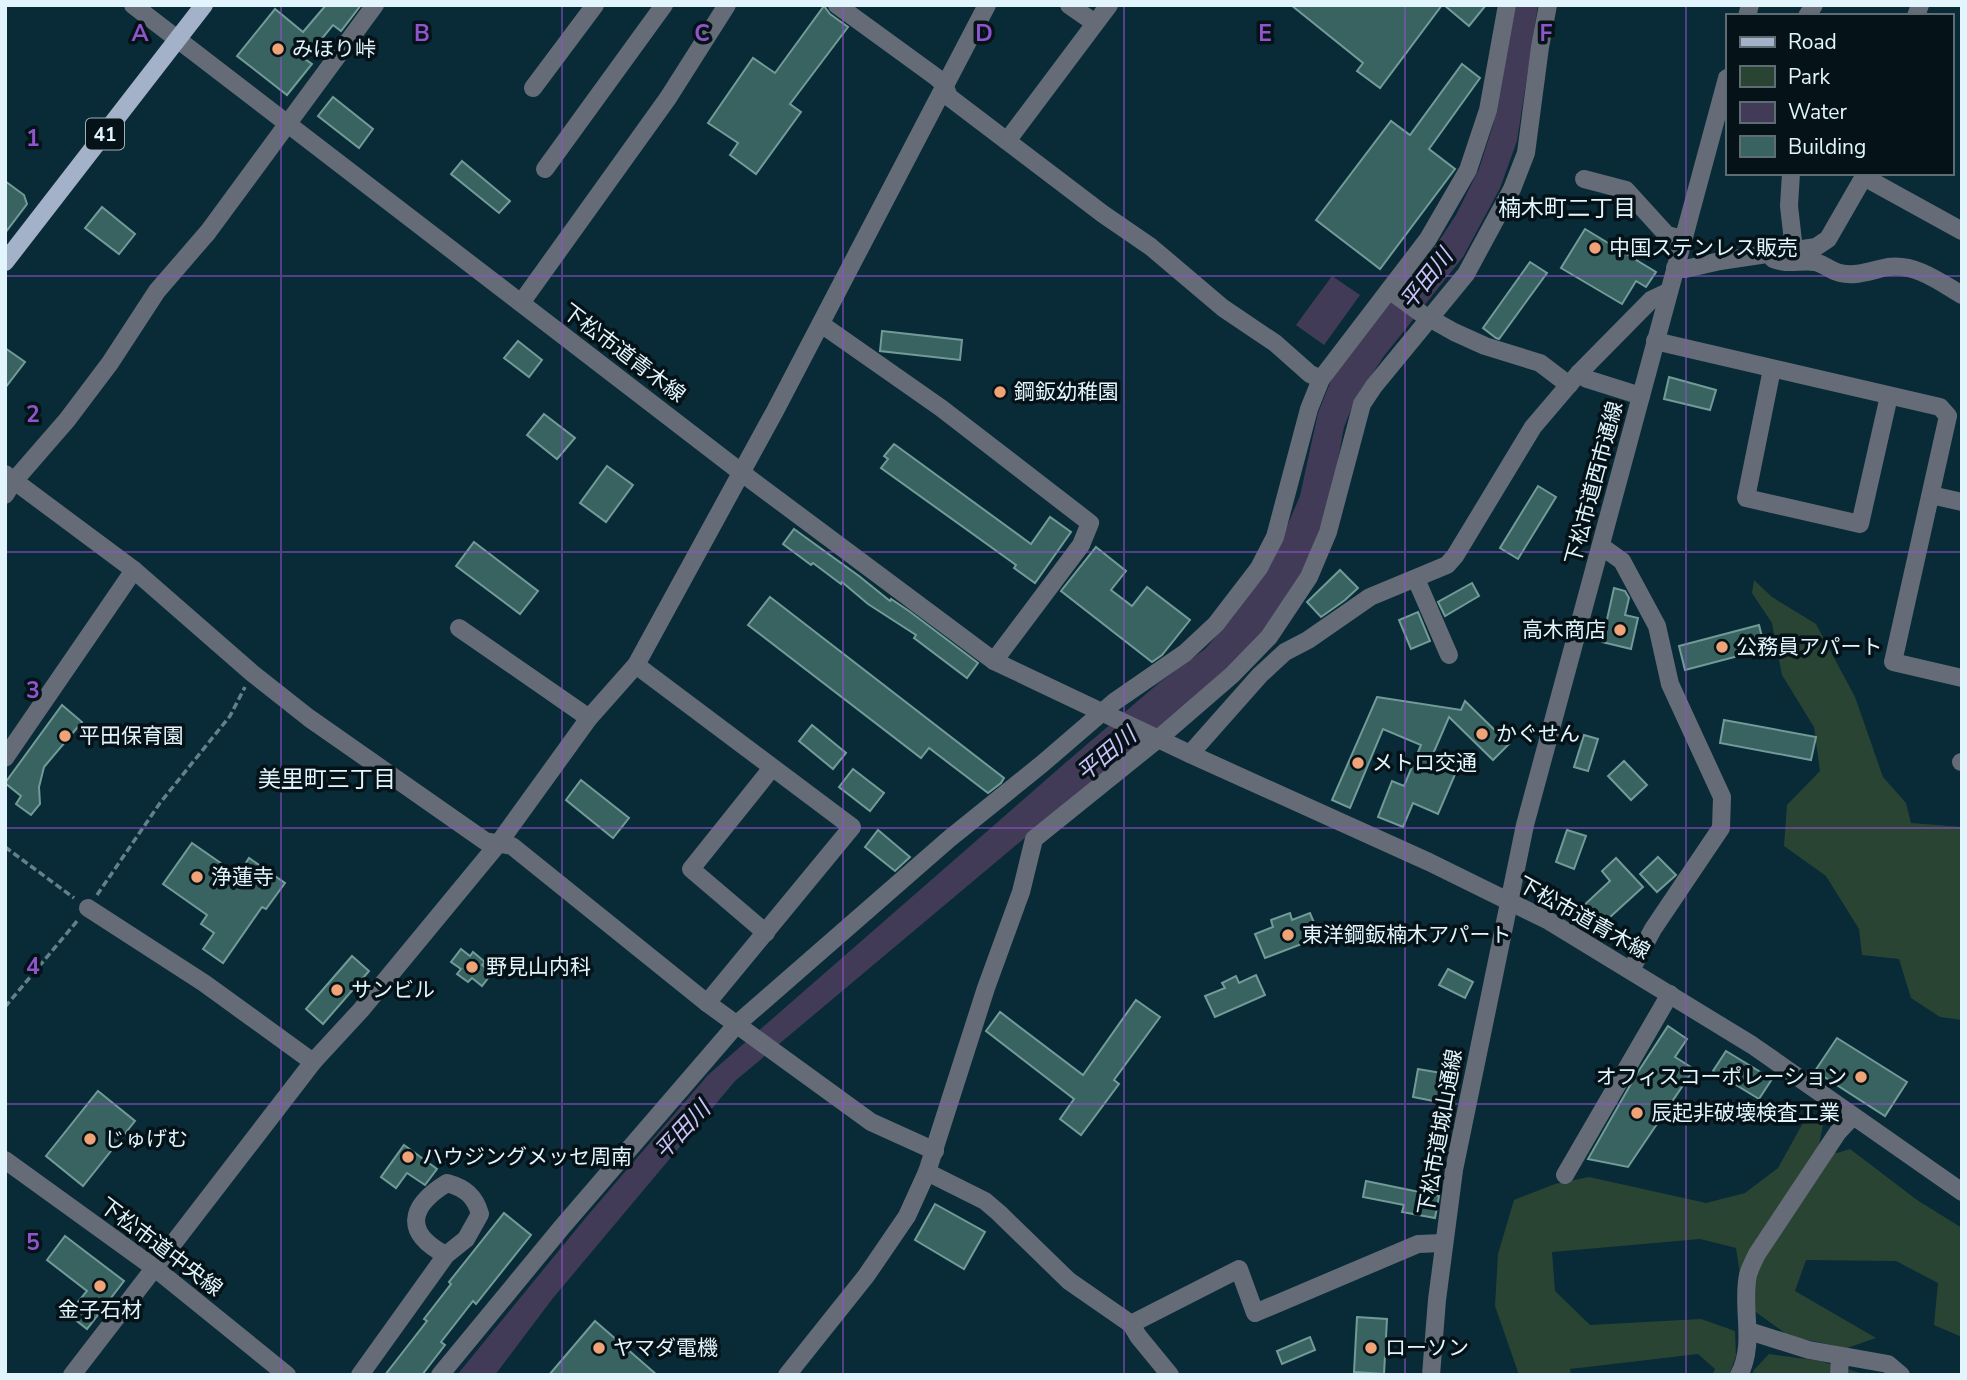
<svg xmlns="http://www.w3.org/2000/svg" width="1967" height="1380" viewBox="0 0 1967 1380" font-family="'Nunito Sans','Noto Sans JP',sans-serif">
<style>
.green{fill:#2a4434}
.water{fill:#423b57}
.building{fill:#386361;stroke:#729b98;stroke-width:2}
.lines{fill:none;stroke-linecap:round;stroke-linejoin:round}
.path{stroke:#64808a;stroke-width:3.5;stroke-dasharray:7 3.5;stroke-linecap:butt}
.minor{stroke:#656c77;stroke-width:18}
.major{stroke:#a3b1c9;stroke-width:18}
.grid{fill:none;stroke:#9054cb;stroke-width:2;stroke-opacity:0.55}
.poi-dot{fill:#efa377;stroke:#051217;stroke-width:2.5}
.labels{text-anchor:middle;stroke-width:7;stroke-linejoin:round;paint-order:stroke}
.shield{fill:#051217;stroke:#a0b1b8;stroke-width:2}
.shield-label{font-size:19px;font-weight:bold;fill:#e2f5fd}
.poi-label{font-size:21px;fill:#e2f5fd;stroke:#051217;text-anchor:start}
.street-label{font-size:21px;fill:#e2f5fd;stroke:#051217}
.neighbourhood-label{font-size:23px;fill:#e2f5fd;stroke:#051217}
.water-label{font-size:23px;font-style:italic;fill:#cec0f8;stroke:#051217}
.grid-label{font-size:23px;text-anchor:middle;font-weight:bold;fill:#9054cb;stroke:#051217;stroke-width:7;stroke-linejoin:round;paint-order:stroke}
</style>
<rect width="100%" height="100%" fill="#082b37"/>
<g class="green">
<polygon points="1754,580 1772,597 1816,624 1855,697 1883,777 1906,803 1911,823 1962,827 1962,1020 1940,1017 1911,998 1899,959 1862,955 1859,929 1826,876 1784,846 1787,805 1820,771 1814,727 1782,675 1772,623 1752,593"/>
<polygon points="1809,1112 1823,1125 1819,1145 1837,1153 1850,1149 1917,1200 1962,1228 1962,1337 1934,1325 1938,1283 1896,1261 1806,1260 1795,1291 1876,1338 1847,1348 1789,1336 1753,1310 1742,1287 1736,1248 1700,1239 1552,1252 1555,1291 1590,1325 1701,1319 1735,1331 1736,1356 1729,1375 1712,1375 1715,1369 1698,1354 1570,1369 1571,1375 1519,1375 1495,1306 1498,1254 1514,1200 1555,1184 1589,1177 1706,1203 1745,1193 1778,1168"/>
<polygon points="1769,1354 1820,1361 1867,1375 1752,1375 1754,1370"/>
</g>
<g class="water">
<polygon points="1516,5 1538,5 1517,141 1500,188 1463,257 1384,356 1355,400 1344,427 1334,482 1322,522 1303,571 1262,635 1223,678 1071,799 735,1081 553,1298 495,1375 457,1375 588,1215 708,1075 1064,764 1160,682 1205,649 1233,617 1276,552 1300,496 1318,413 1332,378 1347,355 1431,253 1456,215 1479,169 1493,125"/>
<polygon points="1332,276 1360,295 1324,345 1296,325"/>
</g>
<g class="building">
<polygon points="326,5 361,5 341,31 333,25 305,59 312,64 287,95 237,56 275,9 303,32"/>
<polygon points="1291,5 1442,5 1380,88 1357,71 1363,63"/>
<polygon points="1444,5 1486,5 1469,26"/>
<polygon points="824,6 830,14 848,27 790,104 801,112 756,174 730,155 738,143 708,123 753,58 775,73"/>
<polygon points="1462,64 1480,78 1429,149 1455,169 1380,269 1316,220 1391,121 1410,135"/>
<polygon points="333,97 373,129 359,148 318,116"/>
<polygon points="462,161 510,201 499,213 451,174"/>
<polygon points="5,181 24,195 27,204 5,233"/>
<polygon points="102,207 135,234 119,254 85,228"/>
<polygon points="1585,229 1656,272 1646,287 1636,281 1622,304 1561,268"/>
<polygon points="1530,262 1547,273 1499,339 1496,338 1483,328"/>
<polygon points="882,331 962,340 960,360 880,351"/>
<polygon points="518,341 542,360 529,377 504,358"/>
<polygon points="5,348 25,362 5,388"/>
<polygon points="1669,377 1716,390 1710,410 1664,399"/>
<polygon points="544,414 575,438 557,459 527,435"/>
<polygon points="894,444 1031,544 1050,517 1071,532 1035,583 1014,568 1016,565 881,468 888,459 884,456"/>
<polygon points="607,466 633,485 606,522 580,503"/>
<polygon points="1538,486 1556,497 1518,559 1500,548"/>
<polygon points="794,529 859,576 890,601 891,599 909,611 978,663 967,678 914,638 916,635 868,604 842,582 841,584 813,563 811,565 783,544"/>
<polygon points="474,542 538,591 520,614 456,566"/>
<polygon points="1096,547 1126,571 1111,590 1132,606 1147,587 1190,620 1162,655 1152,662 1061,591"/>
<polygon points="1340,570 1358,588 1345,600 1321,617 1307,602"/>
<polygon points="1472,583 1479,596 1445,616 1438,602"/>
<polygon points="1614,588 1625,591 1629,598 1625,615 1638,618 1631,649 1602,642"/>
<polygon points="770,597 1004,778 1001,783 988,793 929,748 921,758 748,625"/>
<polygon points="1418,612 1430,641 1411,649 1399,620"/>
<polygon points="1759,625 1765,649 1685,670 1679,646"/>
<polygon points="1377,697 1461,710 1465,701 1509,744 1493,760 1449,717 1433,754 1459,765 1438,814 1413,803 1403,827 1378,817 1392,781 1404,786 1421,745 1383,729 1350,808 1332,800"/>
<polygon points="62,705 82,722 44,767 39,787 40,804 31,815 16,804 21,796 5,783"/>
<polygon points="1724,720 1816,737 1811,760 1720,743"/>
<polygon points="812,725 846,753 833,769 799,741"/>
<polygon points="1584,735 1598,739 1588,771 1574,767"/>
<polygon points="1624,761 1647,785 1631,800 1608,776"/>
<polygon points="853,769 884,793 870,811 839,787"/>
<polygon points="581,780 629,818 613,838 566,800"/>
<polygon points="878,830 910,857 895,871 865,847"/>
<polygon points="1567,830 1586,836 1574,869 1556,862"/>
<polygon points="192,843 238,875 249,858 285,883 266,909 262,907 223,963 203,949 214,933 201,924 207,915 163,884"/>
<polygon points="1658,857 1676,875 1657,892 1640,874"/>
<polygon points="1616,858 1643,887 1598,928 1580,909 1610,881 1602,871"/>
<polygon points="1290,913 1292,920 1310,913 1320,937 1265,958 1255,934 1273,927 1271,920"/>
<polygon points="461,949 470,956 473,952 485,962 482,965 492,973 482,986 472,978 468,982 457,974 461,969 451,962"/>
<polygon points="352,956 369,971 323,1024 306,1009"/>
<polygon points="1448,969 1473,982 1465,998 1439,985"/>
<polygon points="1256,975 1265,995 1215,1017 1205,996 1225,988 1222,983 1236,976 1239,983"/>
<polygon points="1136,1000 1160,1017 1114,1080 1119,1084 1081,1135 1060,1119 1074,1099 986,1031 1000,1012 1083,1075"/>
<polygon points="1668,1026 1687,1039 1675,1057 1694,1069 1628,1167 1588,1159 1636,1075"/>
<polygon points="1837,1038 1907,1082 1885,1116 1815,1071"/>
<polygon points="1726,1051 1772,1079 1759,1099 1713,1071"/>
<polygon points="1418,1069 1459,1076 1454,1105 1413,1097"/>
<polygon points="98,1091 135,1121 83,1186 46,1156"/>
<polygon points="404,1145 437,1169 425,1185 407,1173 396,1188 381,1177"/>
<polygon points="1366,1181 1439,1196 1435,1218 1402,1212 1404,1205 1363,1197"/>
<polygon points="935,1204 985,1232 964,1269 915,1240"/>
<polygon points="504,1213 531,1235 476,1304 473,1301 441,1342 445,1345 422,1375 385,1375 427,1321 424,1319 451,1284 449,1282"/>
<polygon points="65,1236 124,1281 87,1329 68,1314 87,1291 47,1260"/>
<polygon points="1357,1317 1387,1319 1384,1374 1354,1372"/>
<polygon points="595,1321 657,1375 549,1375"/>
<polygon points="1310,1337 1315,1350 1282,1364 1277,1351"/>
</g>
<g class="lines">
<g class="path">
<polyline points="5,847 74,898"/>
<polyline points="97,895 160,803 230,716 245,687"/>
<polyline points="5,1007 78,920"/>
</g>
<g class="minor">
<polyline points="133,5 742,473 994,661 1190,754 1429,862 1549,921 1752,1045 1962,1192"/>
<polyline points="837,5 936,77 944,84 949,97 1103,214 1151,247 1223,308 1275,343 1310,374 1321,379"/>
<polyline points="1069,5 1095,23"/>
<polyline points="1747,16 1750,5"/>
<polyline points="1807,16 1814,5"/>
<polyline points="1916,16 1920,5"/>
<polyline points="533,88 595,5"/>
<polyline points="1007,141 1109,5"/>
<polyline points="545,169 664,5"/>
<polyline points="1791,173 1789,206 1794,250"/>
<polyline points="1864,177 1962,231"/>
<polyline points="1584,179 1626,190 1667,235 1683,239"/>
<path d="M 1773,259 C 1787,265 1801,260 1815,262 C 1824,264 1831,271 1840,273 C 1857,277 1872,270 1888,267 C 1915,263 1940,282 1962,295"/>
<polyline points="1675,268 1685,269 1720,261 1816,247 1828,239 1866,173"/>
<polyline points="1389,290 1422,314 1454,332 1485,346 1540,363 1569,385"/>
<polyline points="521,303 668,98 727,5"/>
<polyline points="821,324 941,408 1090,523 1081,545 994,661"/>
<polyline points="1655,341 1940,407 1948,416 1893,662 1962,678"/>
<polyline points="1772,369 1746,498 1860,524 1889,396"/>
<polyline points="1579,373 1587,379 1641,396"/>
<polyline points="5,474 134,570 252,673 309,718 485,841 512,846 707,1003 871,1122 935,1151"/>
<polyline points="5,495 14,481 67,420 110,363 157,291 208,232 375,5"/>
<polyline points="1931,495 1962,502"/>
<polyline points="1601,546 1622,561 1657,626 1670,684 1722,797 1721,828 1653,929 1631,970"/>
<polyline points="1416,579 1449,655"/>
<polyline points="459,628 589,718"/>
<polyline points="636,665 852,827 707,1003"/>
<polyline points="1190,754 1260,675 1285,652 1308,640 1370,597 1447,565 1455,556 1533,427 1579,373 1651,300 1668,292"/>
<polyline points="5,758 134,570"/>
<polyline points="1961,762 1962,762"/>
<polyline points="88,908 204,983 313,1062"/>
<polyline points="766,933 691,869 771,769"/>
<polyline points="5,1160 156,1269 287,1375"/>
<polyline points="927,1172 985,1201 999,1213 1069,1281 1131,1324 1138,1336 1170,1375"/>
<polyline points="1565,1175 1670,994"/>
<polyline points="1131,1324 1239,1269 1255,1313 1418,1244 1443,1243"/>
<polyline points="1749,1331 1809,1350 1888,1364 1901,1375"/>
<polyline points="72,1375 313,1062 361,1010 498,844 589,718 636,665 775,411 987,5"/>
<path d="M 360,1375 L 446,1255 L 466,1239 L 480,1214 C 475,1196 465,1188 447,1183 C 408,1207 404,1233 446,1255"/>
<polyline points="440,1375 562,1227 737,1024 949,839 1042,764 1114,702 1185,653 1216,624 1259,568 1275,537 1309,409 1321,379 1428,239 1468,170 1488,110 1507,5"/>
<polyline points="787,1375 866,1276 907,1216 927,1172 986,988 1021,892 1034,839 1158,739 1232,675 1269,637 1309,577 1328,532 1362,404 1374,386 1466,274 1512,189 1526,153 1540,47 1548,5"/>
<polyline points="1431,1375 1437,1300 1454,1170 1525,825 1727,78"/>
<path d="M 1739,1375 C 1756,1343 1741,1308 1748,1275 C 1750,1268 1754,1260 1757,1254 L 1838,1132 L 1853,1116"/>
<polyline points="1839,1375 1840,1357"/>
</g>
<polyline class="major" points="5,262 204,5"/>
</g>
<path class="grid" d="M 281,5 L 281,1375M 562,5 L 562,1375M 843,5 L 843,1375M 1124,5 L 1124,1375M 1405,5 L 1405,1375M 1686,5 L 1686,1375M 5,276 L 1962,276M 5,552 L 1962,552M 5,828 L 1962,828M 5,1104 L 1962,1104"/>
<g class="poi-dot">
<circle cx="278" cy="49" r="7"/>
<circle cx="1595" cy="248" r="7"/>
<circle cx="1000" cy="392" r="7"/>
<circle cx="1620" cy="630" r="7"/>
<circle cx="1722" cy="647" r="7"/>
<circle cx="1482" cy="734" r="7"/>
<circle cx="65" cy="736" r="7"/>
<circle cx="1358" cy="763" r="7"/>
<circle cx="197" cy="877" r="7"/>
<circle cx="1288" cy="935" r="7"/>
<circle cx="472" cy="967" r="7"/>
<circle cx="337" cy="990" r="7"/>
<circle cx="1861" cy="1077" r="7"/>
<circle cx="1637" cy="1113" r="7"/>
<circle cx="90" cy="1139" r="7"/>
<circle cx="408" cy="1157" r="7"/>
<circle cx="100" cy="1286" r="7"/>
<circle cx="599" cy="1348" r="7"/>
<circle cx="1371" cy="1348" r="7"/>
</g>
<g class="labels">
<rect class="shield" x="86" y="118.5" width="38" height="31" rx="5"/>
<g class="shield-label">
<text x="105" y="141">41</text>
</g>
<g class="poi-label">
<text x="292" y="56">みほり峠</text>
<text x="1609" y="255">中国ステンレス販売</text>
<text x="1014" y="399">鋼鈑幼稚園</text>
<text x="1606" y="637" text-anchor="end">高木商店</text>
<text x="1736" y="654">公務員アパート</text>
<text x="1496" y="741">かぐせん</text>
<text x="79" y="743">平田保育園</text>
<text x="1372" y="770">メトロ交通</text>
<text x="211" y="884">浄蓮寺</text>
<text x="1302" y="942">東洋鋼鈑楠木アパート</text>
<text x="486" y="974">野見山内科</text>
<text x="351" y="997">サンビル</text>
<text x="1847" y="1084" text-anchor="end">オフィスコーポレーション</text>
<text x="1651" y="1120">辰起非破壊検査工業</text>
<text x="104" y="1146">じゅげむ</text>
<text x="422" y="1164">ハウジングメッセ周南</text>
<text x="100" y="1317" text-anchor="middle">金子石材</text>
<text x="613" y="1355">ヤマダ電機</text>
<text x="1385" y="1355">ローソン</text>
</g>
<g class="street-label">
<text transform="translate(624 353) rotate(37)" y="7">下松市道青木線</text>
<text transform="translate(1594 483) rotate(-75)" y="7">下松市道西市通線</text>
<text transform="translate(1584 918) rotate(29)" y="7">下松市道青木線</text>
<text transform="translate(1440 1132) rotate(-80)" y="7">下松市道城山通線</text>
<text transform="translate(161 1247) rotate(37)" y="7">下松市道中央線</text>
</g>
<g class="neighbourhood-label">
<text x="1567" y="216">楠木町二丁目</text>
<text x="327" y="787">美里町三丁目</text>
</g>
<g class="water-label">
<text transform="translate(1426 279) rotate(-52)" y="8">平田川</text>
<text transform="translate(1106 754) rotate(-40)" y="8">平田川</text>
<text transform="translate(682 1130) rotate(-47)" y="8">平田川</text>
</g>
</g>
<g class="grid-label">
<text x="140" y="41">A</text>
<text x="422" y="41">B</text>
<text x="702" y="41">C</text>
<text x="984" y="41">D</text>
<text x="1265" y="41">E</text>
<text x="1546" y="41">F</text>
<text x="33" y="146">1</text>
<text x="33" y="422">2</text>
<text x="33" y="698">3</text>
<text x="33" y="974">4</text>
<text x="33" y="1250">5</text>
</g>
<rect width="1967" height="1380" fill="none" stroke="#e2f5fd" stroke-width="14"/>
<rect x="1726" y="14" width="228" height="161" fill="#051217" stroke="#5d6d73" stroke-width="2"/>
<rect x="1740" y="37" width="35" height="10" fill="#a3b1c9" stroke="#5d6d73" stroke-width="2"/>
<text x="1788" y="49" font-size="21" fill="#e2f5fd">Road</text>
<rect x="1740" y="66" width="35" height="21" fill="#2a4434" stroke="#5d6d73" stroke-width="2"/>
<text x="1788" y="84" font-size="21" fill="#e2f5fd">Park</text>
<rect x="1740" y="102" width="35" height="21" fill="#423b57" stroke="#5d6d73" stroke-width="2"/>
<text x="1788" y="119" font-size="21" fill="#e2f5fd">Water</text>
<rect x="1740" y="136" width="35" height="21" fill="#386361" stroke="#5d6d73" stroke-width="2"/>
<text x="1788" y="154" font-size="21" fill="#e2f5fd">Building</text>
</svg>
